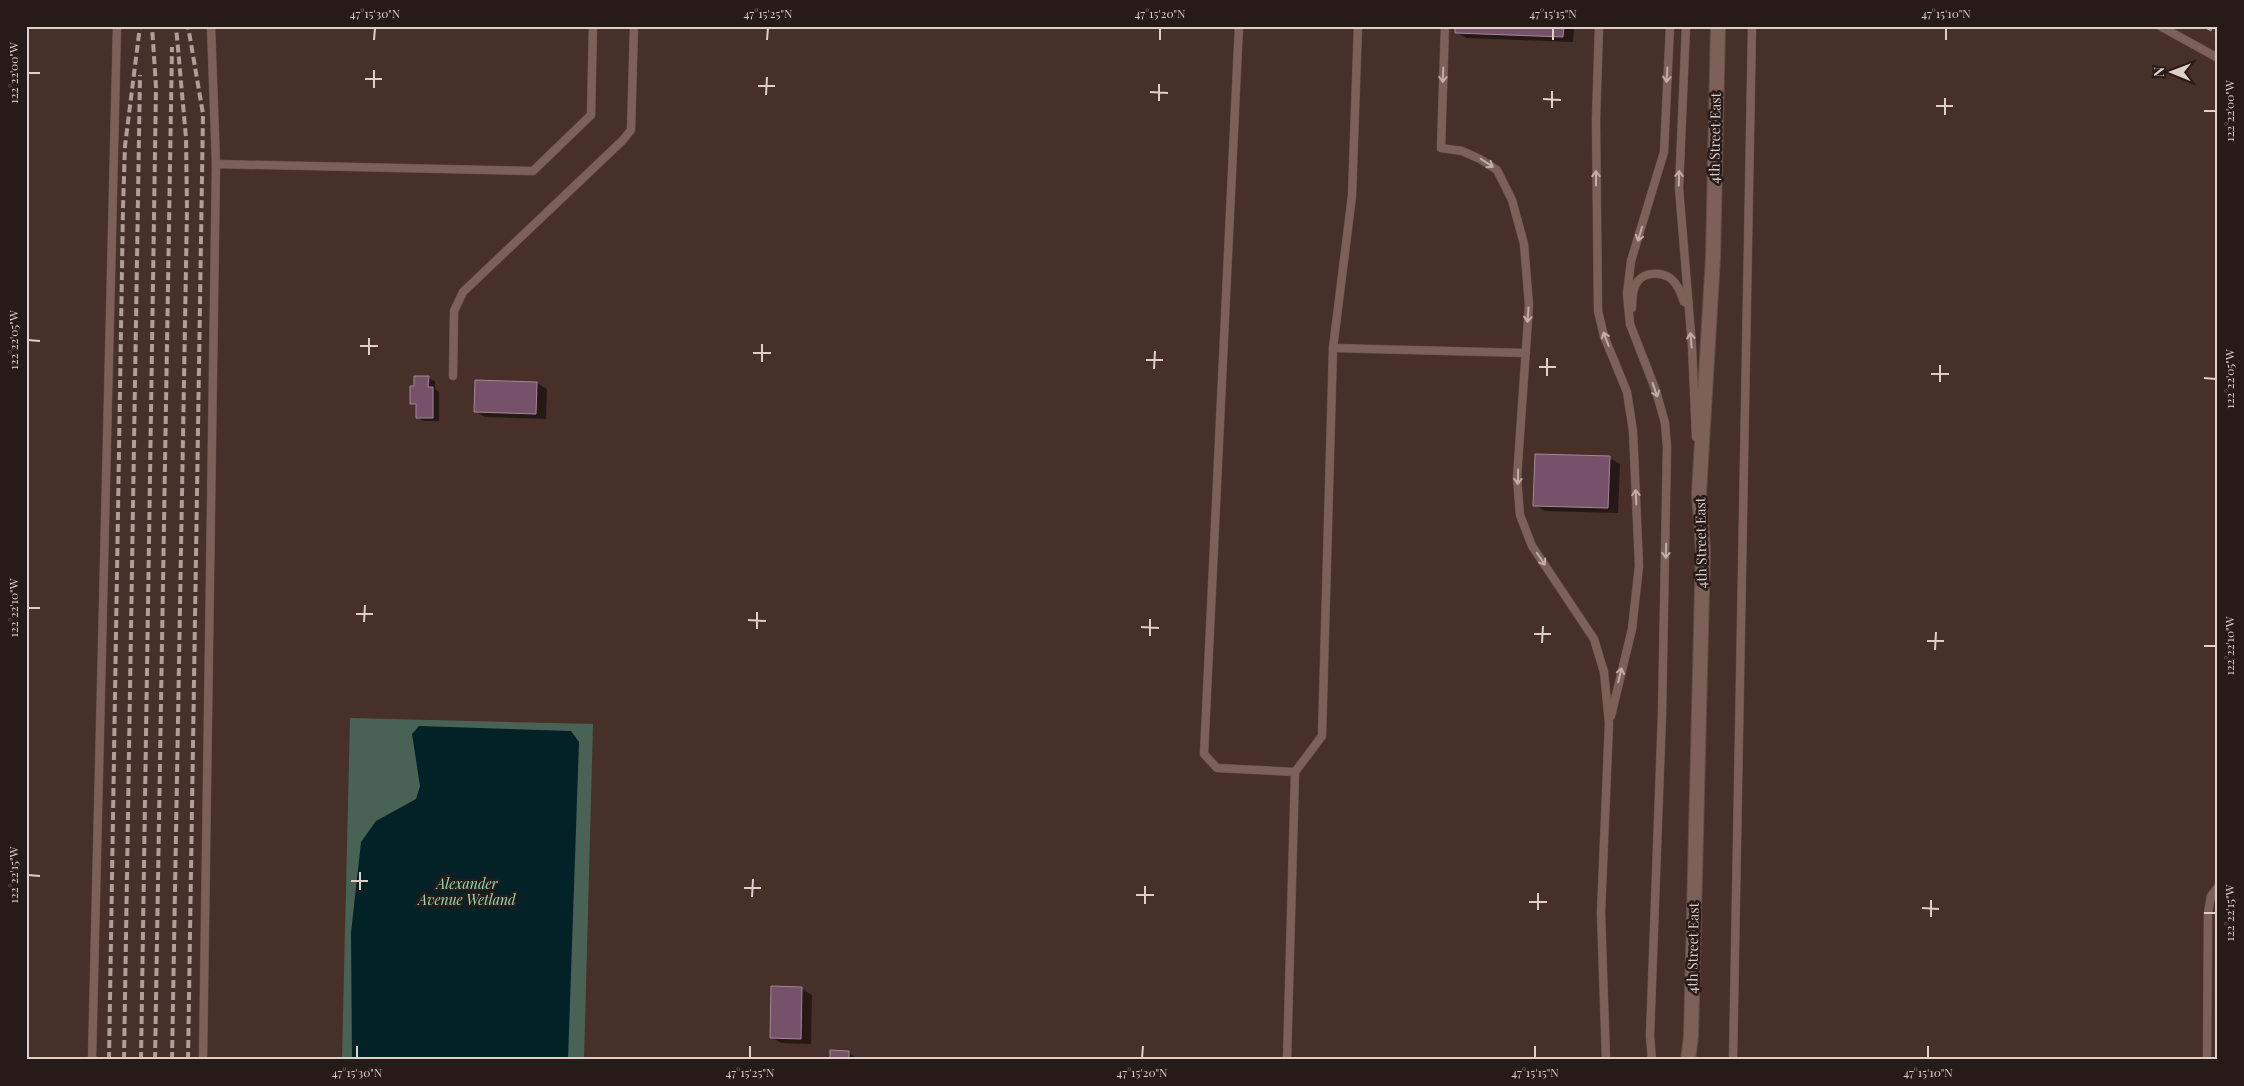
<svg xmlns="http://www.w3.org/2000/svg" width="2244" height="1086" viewBox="0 0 2244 1086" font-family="'Playfair Display',serif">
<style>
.green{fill:#486355}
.water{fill:#032227}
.shadow{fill:#0007}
.building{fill:#76516a;stroke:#a28999}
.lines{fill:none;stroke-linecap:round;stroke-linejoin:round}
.service-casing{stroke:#624e47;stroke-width:9}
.minor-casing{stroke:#624e47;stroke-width:16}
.service{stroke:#7b6157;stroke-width:8}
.minor{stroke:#7b6157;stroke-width:14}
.rail{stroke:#b09e97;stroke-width:4;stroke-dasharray:8 4;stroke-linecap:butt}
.oneway{stroke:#c0aea7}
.ticks{fill:none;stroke:#decfc9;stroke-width:2}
.labels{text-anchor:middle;stroke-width:5;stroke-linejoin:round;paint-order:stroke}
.street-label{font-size:14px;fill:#decfc9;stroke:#261b17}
.park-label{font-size:14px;font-style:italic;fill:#94dfb9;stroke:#261b17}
.neatline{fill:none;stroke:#decfc9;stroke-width:2}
.ticks-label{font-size:12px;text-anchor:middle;fill:#decfc9}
</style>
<rect width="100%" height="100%" fill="#473027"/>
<polygon class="green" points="350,718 593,724 584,1060 342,1060"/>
<polygon class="water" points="419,726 571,731 579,742 568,1060 352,1060 351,933 361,842 376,821 416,799 420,786 412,734"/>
<g class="shadow">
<polygon points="1456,26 1574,26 1573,42 1466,38 1456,32"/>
<polygon points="428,378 435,381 435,389 439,392 439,421 424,421 418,418 418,407 411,403 416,387"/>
<polygon points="476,381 537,383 547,389 546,419 485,417 475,411"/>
<polygon points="1609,458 1620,464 1618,513 1545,511 1535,505"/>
<polygon points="772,988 802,989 812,995 811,1044 781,1043 771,1037"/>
<polygon points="848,1052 859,1060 831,1060"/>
</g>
<g class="building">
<polygon points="1455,26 1564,26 1563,37 1455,33"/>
<polygon points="414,376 429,376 428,387 433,387 433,418 416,418 416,404 410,404 410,386 414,386"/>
<polygon points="475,380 537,382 536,414 474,412"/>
<polygon points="1535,454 1610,456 1608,508 1533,506"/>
<polygon points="771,986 802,987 801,1039 770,1038"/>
<polygon points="830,1050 849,1051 849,1060 830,1060"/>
</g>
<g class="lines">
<g class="service-casing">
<g id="service">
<polyline points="211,26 216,164"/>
<polyline points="1239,26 1204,754 1217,768 1295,772"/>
<polyline points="1445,26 1441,148 1462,151 1480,159 1497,170 1512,200 1524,244 1529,305 1517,478 1520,515 1532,546 1594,639 1604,672 1609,723 1601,913 1606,1060"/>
<polyline points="1599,26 1596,120 1598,311 1604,336 1627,392 1633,431 1639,566 1632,629 1611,716"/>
<polyline points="1686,26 1679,188 1692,346 1696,437"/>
<polyline points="2160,26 2218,58"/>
<path d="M 1632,308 C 1632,300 1632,288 1638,281 C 1645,272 1661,272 1670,278 C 1678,284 1681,293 1684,302"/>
<polyline points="1333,348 1526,353"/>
<polyline points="453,376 454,311 463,292 622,141 631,130 634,26"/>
<polyline points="92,1060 117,26"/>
<polyline points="203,1060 216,164 533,171 591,115 593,26"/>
<polyline points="1287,1060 1295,772 1322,736 1333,348 1352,196 1358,26"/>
<polyline points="1652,1060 1650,1036 1662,714 1667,447 1665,423 1656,391 1630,324 1627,294 1631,261 1664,152 1670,26"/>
<polyline points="1733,1060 1752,26"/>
<polyline points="2207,1060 2208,913 2211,896 2218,887"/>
</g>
</g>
<g class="minor-casing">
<polyline id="minor" points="1688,1060 1691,1036 1703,550 1699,493 1713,258 1718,26"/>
</g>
<use href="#service" class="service"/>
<use href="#minor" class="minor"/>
<g class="rail">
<polyline points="2205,26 2218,33"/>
<polyline points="109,1060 123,208 125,146 140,26"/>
<polyline points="124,1060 140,75"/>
<polyline points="141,1060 156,87 152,26"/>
<polyline points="155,1060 172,47"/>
<polyline points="172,1060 187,210 186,138 176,26"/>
<polyline points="188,1060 203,114 188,26"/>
</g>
</g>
<defs><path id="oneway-shaft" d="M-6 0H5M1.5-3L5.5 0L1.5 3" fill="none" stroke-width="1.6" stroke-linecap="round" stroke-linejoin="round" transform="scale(1.25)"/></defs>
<g class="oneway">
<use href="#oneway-shaft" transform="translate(1443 75) rotate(92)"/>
<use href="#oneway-shaft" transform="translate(1667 75) rotate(93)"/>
<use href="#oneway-shaft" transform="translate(1487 163) rotate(33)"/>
<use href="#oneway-shaft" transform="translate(1596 178) rotate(-90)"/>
<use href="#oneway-shaft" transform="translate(1679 178) rotate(-88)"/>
<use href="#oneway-shaft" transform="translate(1640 234) rotate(107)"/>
<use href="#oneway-shaft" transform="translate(1528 315) rotate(94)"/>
<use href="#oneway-shaft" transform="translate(1606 339) rotate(-111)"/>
<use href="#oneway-shaft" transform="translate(1691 340) rotate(-95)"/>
<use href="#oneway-shaft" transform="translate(1655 390) rotate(71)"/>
<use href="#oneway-shaft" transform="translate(1518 477) rotate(91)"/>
<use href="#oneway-shaft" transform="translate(1636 497) rotate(-92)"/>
<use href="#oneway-shaft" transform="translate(1666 551) rotate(91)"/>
<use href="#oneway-shaft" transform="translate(1541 559) rotate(56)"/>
<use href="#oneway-shaft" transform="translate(1620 675) rotate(-76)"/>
</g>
<path class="ticks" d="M 374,40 L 375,28M 767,40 L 768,28M 1160,40 L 1160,28M 1553,40 L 1553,28M 1946,40 L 1946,28M 28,73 L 40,73M 365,79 L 382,79M 758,86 L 775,86M 374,88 L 374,70M 1150,92 L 1168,93M 766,95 L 767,77M 1543,99 L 1561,100M 1159,101 L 1159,84M 1936,106 L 1953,106M 1552,108 L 1552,91M 2204,111 L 2216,111M 1945,115 L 1945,98M 28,340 L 40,341M 360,346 L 378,346M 753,353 L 771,353M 369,355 L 369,338M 1146,360 L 1163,360M 762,362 L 762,344M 1539,367 L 1556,367M 1154,369 L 1155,351M 1931,374 L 1949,374M 1547,376 L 1547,358M 2204,378 L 2216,379M 1940,382 L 1940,365M 28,608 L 40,608M 356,614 L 373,614M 748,620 L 766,621M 364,622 L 365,605M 1141,627 L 1159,628M 757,629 L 757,612M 1534,634 L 1551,634M 1150,636 L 1150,619M 1927,641 L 1944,641M 1542,643 L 1543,626M 2204,646 L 2216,646M 1935,650 L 1936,632M 28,875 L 40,876M 351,881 L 368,881M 744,888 L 761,888M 360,890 L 360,872M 1136,895 L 1154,895M 752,897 L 753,879M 1529,902 L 1547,902M 1145,904 L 1145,886M 1922,908 L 1939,909M 1538,910 L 1538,893M 2204,913 L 2216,913M 1931,917 L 1931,900M 357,1058 L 357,1046M 750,1058 L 750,1046M 1142,1058 L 1143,1046M 1535,1058 L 1535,1046M 1928,1058 L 1928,1046"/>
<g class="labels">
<g class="street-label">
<text transform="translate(1715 138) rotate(-89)" y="5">4th Street East</text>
<text transform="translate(1701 543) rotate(-91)" y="5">4th Street East</text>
<text transform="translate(1693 948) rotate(-89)" y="5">4th Street East</text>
</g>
<g class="park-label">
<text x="467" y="889">Alexander<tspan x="467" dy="16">Avenue Wetland</tspan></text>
</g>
</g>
<rect width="2244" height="1086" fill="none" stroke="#261b17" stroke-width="55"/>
<g transform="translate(2172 72) rotate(271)" stroke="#261b17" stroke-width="4" paint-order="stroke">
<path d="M0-4L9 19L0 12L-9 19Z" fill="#decfc9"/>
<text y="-8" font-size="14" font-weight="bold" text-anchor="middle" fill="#decfc9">N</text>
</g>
<rect x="28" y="28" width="2188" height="1030" class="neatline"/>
<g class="ticks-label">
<text x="375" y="18">47°15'30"N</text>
<text x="768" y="18">47°15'25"N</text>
<text x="1160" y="18">47°15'20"N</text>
<text x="1553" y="18">47°15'15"N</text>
<text x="1946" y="18">47°15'10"N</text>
<text transform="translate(14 73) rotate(-90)" y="4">122°22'00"W</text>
<text transform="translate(2230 111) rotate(-90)" y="4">122°22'00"W</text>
<text transform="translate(14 340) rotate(-90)" y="4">122°22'05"W</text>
<text transform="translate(2230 379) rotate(-90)" y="4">122°22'05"W</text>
<text transform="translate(14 608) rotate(-90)" y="4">122°22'10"W</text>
<text transform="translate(2230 646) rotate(-90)" y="4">122°22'10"W</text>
<text transform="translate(14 875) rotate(-90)" y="4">122°22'15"W</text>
<text transform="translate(2230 913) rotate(-90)" y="4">122°22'15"W</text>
<text x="357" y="1077">47°15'30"N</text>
<text x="750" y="1077">47°15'25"N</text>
<text x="1142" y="1077">47°15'20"N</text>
<text x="1535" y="1077">47°15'15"N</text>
<text x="1928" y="1077">47°15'10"N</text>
</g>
</svg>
